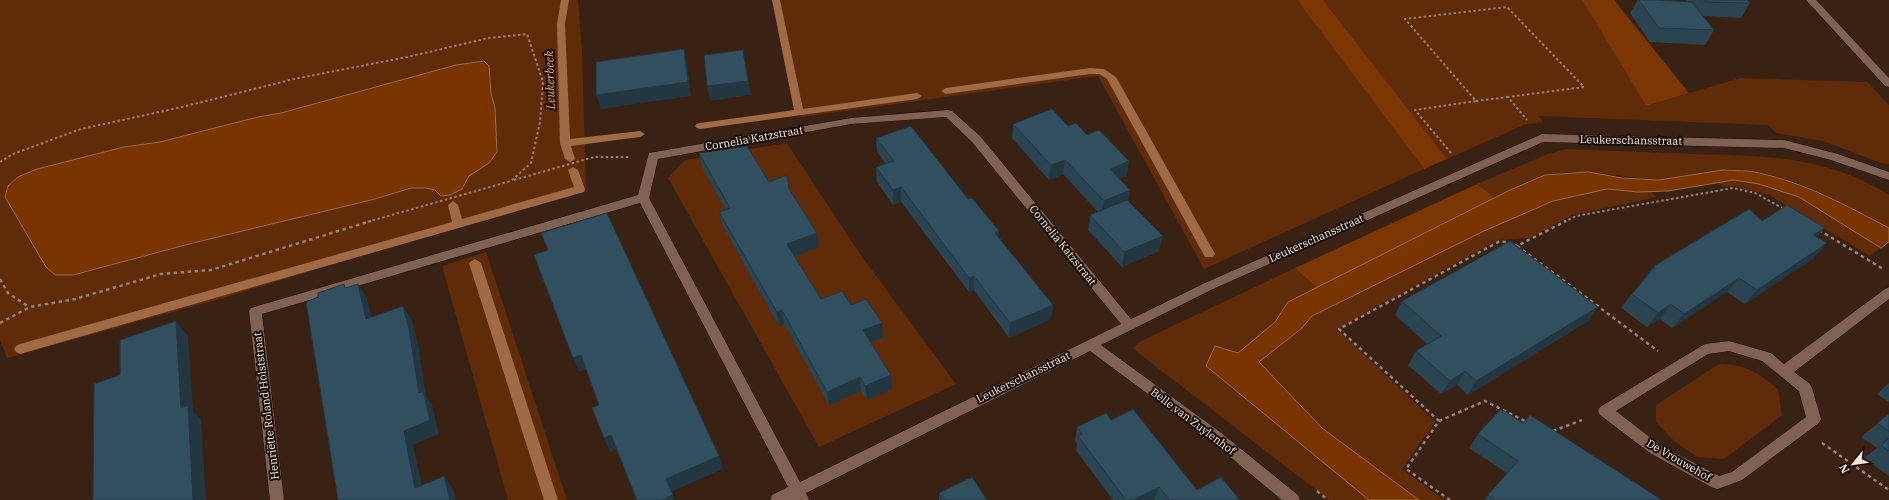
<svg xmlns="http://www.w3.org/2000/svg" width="1889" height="500" viewBox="0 0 1889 500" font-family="'IBM Plex Serif',serif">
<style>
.green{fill:#602b08;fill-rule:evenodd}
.forest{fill:#7b3603}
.water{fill:#793400;stroke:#a06a44}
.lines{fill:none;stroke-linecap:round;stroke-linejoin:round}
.stream{fill:#a06a44;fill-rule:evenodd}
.minor-casing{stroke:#1f0901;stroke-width:1}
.path-far1{stroke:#968176;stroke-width:2;stroke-dasharray:2.5 2.5;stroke-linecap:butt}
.path{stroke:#968176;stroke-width:2.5;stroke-dasharray:3.5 3.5;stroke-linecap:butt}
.minor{fill:#7f6253;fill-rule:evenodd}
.wall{fill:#2a4452}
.shaded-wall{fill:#223742}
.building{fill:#314f5f;stroke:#223742}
.labels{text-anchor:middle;stroke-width:4;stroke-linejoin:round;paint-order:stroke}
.street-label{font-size:11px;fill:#fbe9e1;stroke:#190e08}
.water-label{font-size:12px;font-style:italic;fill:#f9a87c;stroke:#190e08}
</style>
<rect width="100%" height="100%" fill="#392113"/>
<g class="green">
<path d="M 0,0 L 578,0 L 582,51 L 586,189 L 541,200 L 223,298 L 7,358 L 0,340 ZM 473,62 L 489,66 L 491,93 L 495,108 L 489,163 L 469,176 L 462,189 L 436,190 L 425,188 L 411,188 L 375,199 L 193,243 L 73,275 L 8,186 L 18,177 L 37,169 L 124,147 L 160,142 L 258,117 L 281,113 Z"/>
<polygon points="780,0 1297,0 1424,169 1204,269 1098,76 801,117"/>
<polygon points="1323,0 1582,0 1646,106 1740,78 1867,82 1889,105 1889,164 1881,163 1823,141 1776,133 1768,125 1539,116 1543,123 1526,124 1447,159"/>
<polygon points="787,143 860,254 956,384 819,447 668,178 685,160"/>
<path d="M 1566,149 C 1609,151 1652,152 1695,154 C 1766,156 1826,156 1889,195 L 1889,228 C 1838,201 1783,167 1722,170 C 1700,171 1678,180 1656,179 C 1622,178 1578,167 1545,175 C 1528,179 1510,190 1495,198 L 1477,184 L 1548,154 Z"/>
<polygon points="1734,180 1759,184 1799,197 1881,248 1870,256 1769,195 1733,186 1723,187 1718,183"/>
<polygon points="1607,189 1638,192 1651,192 1657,197 1572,215 1530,238 1498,240 1337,329 1435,422 1402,469 1444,500 1419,500 1322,428 1259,362 1302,328 1312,316 1484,231 1553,201"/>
<polygon points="486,252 567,500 508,500 442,266"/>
<polygon points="1295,268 1317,288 1288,302 1275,322 1238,353 1206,366 1369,500 1329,500 1132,348 1143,340"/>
<path d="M 1719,364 C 1746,364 1758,373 1778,389 L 1782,415 L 1724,459 L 1697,457 L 1674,441 L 1656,422 L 1656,405 Z"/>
</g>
<g class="forest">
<polygon points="1297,0 1323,0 1447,159 1424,169"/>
<polygon points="1582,0 1614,0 1689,93 1646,106"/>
<polygon points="1477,184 1495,198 1317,288 1295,268"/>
</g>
<g class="water">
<polygon points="484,61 489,66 491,93 495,108 497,152 489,163 469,176 462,189 450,195 441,196 435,190 425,188 411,188 375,199 193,243 73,275 55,275 46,267 5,197 8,186 18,177 37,169 124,147 160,142 258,117 281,113 456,65"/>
<path d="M 1723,170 C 1735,171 1748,170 1759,173 C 1806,183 1847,206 1889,228 L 1889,242 L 1881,248 L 1799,197 L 1759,184 L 1734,180 L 1668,191 L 1638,192 L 1607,189 L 1553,201 L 1484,231 L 1312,316 L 1302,328 L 1259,362 L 1322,428 L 1419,500 L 1369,500 L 1206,366 L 1215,346 L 1238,353 L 1275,322 L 1288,302 L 1510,190 L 1545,175 L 1588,172 L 1622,178 L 1659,180 Z"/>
</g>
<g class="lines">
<g class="stream">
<polygon points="561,0 569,0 565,24 570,139 640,131 645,134 640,137 571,146 575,159 570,162 565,159 560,143 557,24"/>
<polygon points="772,0 780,0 803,109 917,93 922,96 917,99 700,129 697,128 695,126 697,124 700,123 794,110"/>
<polygon points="1090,68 1104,69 1116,77 1215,254 1213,257 1205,257 1107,79 1099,74 1090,74 946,94 941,91 946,88"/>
<polygon points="573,167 578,170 585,189 584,192 20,354 16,352 14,349 16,346 20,344 452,222 448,205 453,201 458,205 462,219 574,187 568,170"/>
<polygon points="475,259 481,263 558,500 544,500 469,263"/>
</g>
<g class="minor-casing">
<g id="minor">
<polygon points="1806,0 1816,0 1889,78 1889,87 1885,86"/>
<path d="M 948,110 L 952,111 L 980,136 L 1131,319 L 1205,283 L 1542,134 L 1784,140 L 1838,154 L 1889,172 L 1889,180 L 1831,160 L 1784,148 L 1543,142 L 1213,289 L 1101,345 L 1220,432 L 1298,495 L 1300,500 L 1282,500 L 1210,440 L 1090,351 L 806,493 L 809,500 L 770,500 L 772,495 L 788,487 L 640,203 L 262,314 L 284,500 L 270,500 L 249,311 L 251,308 L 638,195 L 649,153 L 851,118 ZM 946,117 L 972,142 L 1121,324 L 800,482 L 649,198 L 658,159 L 851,124 Z"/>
<path d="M 1889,287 L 1889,299 L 1794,372 L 1810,384 L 1812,388 L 1821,419 L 1819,423 L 1742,480 L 1718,489 L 1713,488 L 1650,453 L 1600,415 L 1598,411 L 1600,407 L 1705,344 L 1729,341 L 1771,353 L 1784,364 L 1885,289 ZM 1729,351 L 1762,361 L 1799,391 L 1806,417 L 1732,472 L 1719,476 L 1660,445 L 1616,411 L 1708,354 Z"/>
</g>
</g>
<g class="path-far1">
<polyline points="1476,101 1508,97"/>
<polyline points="1451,153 1415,110 1476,101 1405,19 1507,7 1584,87 1508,97 1527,120"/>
<polyline points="0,162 13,154 81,129 182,107 294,79 407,57 489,38 527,34 543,82 540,122 531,163 511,181 367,222"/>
<polyline points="514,180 594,157 629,157"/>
<polyline points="1564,222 1576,216 1733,188 1755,193 1784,209"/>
</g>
<g class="path">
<polyline points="1819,230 1883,269"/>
<polyline points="1514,245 1517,246 1566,221"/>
<polyline points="1517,246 1658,351"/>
<polyline points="0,279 8,293 29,307"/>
<polyline points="0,323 30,307 75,299 161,274 211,270 371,221"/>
<polyline points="1439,421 1485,401 1527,422"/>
<polyline points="1553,431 1582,420"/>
<polyline points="1822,443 1889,490"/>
<polyline points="1317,491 1328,500"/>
<polyline points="1450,500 1406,469 1439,421 1339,329 1500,241 1509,243"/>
</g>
<use href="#minor" class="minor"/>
</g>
<g class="wall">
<polygon points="1638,0 1656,0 1687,2 1686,0 1747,0 1750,3 1741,18 1703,16 1714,30 1705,45 1650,42 1630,13"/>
<polygon points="1013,124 1068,126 1127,176 1119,179 1130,190 1128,201 1159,251 1122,267 1088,230 1090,215 1098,212 1063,174 1049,180 1012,138"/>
<polygon points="876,138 968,199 999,231 998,236 1053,305 1051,319 1009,338 974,290 969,292 901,202 893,205 877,182 876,167 886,164 877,152"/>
<polygon points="699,153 789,190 817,233 819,247 795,256 821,299 851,305 882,323 883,337 871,342 892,389 867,400 861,391 829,405 784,324 779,326 723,226 719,212 726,210 702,167"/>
<polygon points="1762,221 1817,237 1814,258 1745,304 1727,292 1672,328 1660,319 1647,327 1621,308 1654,266"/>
<polygon points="1402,301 1598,307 1588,321 1468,395 1457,385 1441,394 1408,365 1416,351 1427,344 1395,315"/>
<polygon points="1889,383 1889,402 1877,394"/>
<polygon points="1889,414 1889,476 1864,458 1877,448 1861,437"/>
<polygon points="1111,420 1197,490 1240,500 1113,500 1076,450 1077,444 1075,441 1077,427"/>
<polygon points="1523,423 1662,500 1484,500 1507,473 1469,448 1478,434"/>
<polygon points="939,493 987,500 939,500"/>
</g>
<g class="shaded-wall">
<polygon points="684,49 687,63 691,96 601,109 596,95"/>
<polygon points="743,50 751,95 710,101 707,86"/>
<polygon points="1065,160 1063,174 1049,180 1051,165"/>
<polygon points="1129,161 1127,176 1108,183 1110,169"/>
<polygon points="901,187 901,202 893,205 893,190"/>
<polygon points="1130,190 1127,205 1101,216 1104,201"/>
<polygon points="1825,228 1812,242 1813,235"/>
<polygon points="999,231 998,246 995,233"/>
<polygon points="817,233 819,247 790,258 787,244"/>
<polygon points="1163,236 1159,251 1122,267 1124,252"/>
<polygon points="1827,243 1814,258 1745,304 1757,290"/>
<polygon points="974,276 974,290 969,292 969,278"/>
<polygon points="1739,278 1727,292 1672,328 1684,314"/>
<polygon points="358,284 367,298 375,333 366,319"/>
<polygon points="1671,304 1660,319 1647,327 1658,313"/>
<polygon points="1053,305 1051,319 1009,338 1010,323"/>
<polygon points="403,306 412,320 418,343 426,396 432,405 439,434 413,445 425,500 415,488 404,431"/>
<polygon points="1598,307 1588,321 1468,395 1476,381"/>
<polygon points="782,310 784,324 779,326 777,312"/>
<polygon points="176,321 188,336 193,411 201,419 206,500 193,500 181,408"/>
<polygon points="882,323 883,337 864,345 863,330"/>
<polygon points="581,355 587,369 579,372 573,358"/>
<polygon points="1465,371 1457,385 1441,394 1450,381"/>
<polygon points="891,375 892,389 867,400 865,386"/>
<polygon points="860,377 861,391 829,405 827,392"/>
<polygon points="611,435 617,449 610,452 604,438"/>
<polygon points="719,456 723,469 671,492 666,479"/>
<polygon points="444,476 453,489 456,500 450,500"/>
<polygon points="1159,487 1154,500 1133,500"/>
<polygon points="673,495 675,500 662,500"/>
</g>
<g class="building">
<polygon points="1639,0 1656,0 1692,2 1714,30 1659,28"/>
<polygon points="1705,0 1747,0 1750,3 1706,2"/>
<polygon points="684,49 688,82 596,95 596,62"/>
<polygon points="743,50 748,81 707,86 704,55"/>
<polygon points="1052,109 1068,126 1076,123 1087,135 1099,130 1129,161 1110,169 1130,190 1104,201 1065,160 1051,165 1013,124"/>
<polygon points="911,126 968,199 972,198 999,231 995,233 1053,305 1010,323 974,276 969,278 901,187 893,190 876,167 894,161 876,138"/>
<polygon points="747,146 769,182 787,175 789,189 817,233 787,244 821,299 842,291 851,305 866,299 882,323 863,330 891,375 865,386 860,377 827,392 782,310 777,312 719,212 730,208 699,153"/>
<polygon points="1127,200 1163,236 1124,252 1090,215"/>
<polygon points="1787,205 1825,228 1813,235 1827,243 1757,290 1739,278 1684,314 1671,304 1658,313 1632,294 1655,267 1654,266 1749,209 1762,221"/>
<polygon points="607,213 719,456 666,479 673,495 662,500 637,500 611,435 604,438 592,408 599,405 581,355 573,358 534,255 548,250 541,233"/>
<polygon points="1510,241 1598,307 1476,381 1465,371 1450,381 1416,351 1441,336 1402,301"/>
<polygon points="344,284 345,288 358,284 366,319 403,306 409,329 419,393 423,391 430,420 404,431 415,488 444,476 450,500 338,500 306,302 318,297 318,293"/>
<polygon points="176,321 181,408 188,405 193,500 93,500 94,384 120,375 120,340"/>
<polygon points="1133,409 1197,490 1221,477 1240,500 1169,500 1159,487 1133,500 1126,500 1078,436 1082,434 1077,427 1106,413 1111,420"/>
<polygon points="1501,409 1523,423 1530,415 1662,500 1495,500 1488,495 1518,461 1478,434"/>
<polygon points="1889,414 1889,432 1877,423"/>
<polygon points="1889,438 1889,451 1881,445"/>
<polygon points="972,477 987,500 944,500 939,493"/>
</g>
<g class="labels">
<g class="street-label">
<text transform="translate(754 138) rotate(-10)" y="4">Cornelia Katzstraat</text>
<text transform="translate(1631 140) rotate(1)" y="4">Leukerschansstraat</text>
<text transform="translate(1316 238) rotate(-24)" y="4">Leukerschansstraat</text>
<text transform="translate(1063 245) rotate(51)" y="4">Cornelia Katzstraat</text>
<text transform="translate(1023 377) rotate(-26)" y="4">Leukerschansstraat</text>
<text transform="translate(266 406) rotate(-97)" y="4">Henriëtte Roland Holststraat</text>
<text transform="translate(1193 421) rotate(37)" y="4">Belle van Zuylenhof</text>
<text transform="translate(1679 460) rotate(30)" y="4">De Vrouwehof</text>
</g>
<g class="water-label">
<text transform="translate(550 80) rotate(-92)" y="4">Leukerbeek</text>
</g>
</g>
<g transform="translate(1853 464) rotate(241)" stroke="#190e08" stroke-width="3" paint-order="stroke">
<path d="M0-3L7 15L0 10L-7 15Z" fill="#fbe9e1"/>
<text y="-6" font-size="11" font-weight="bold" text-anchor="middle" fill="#fbe9e1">N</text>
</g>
</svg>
